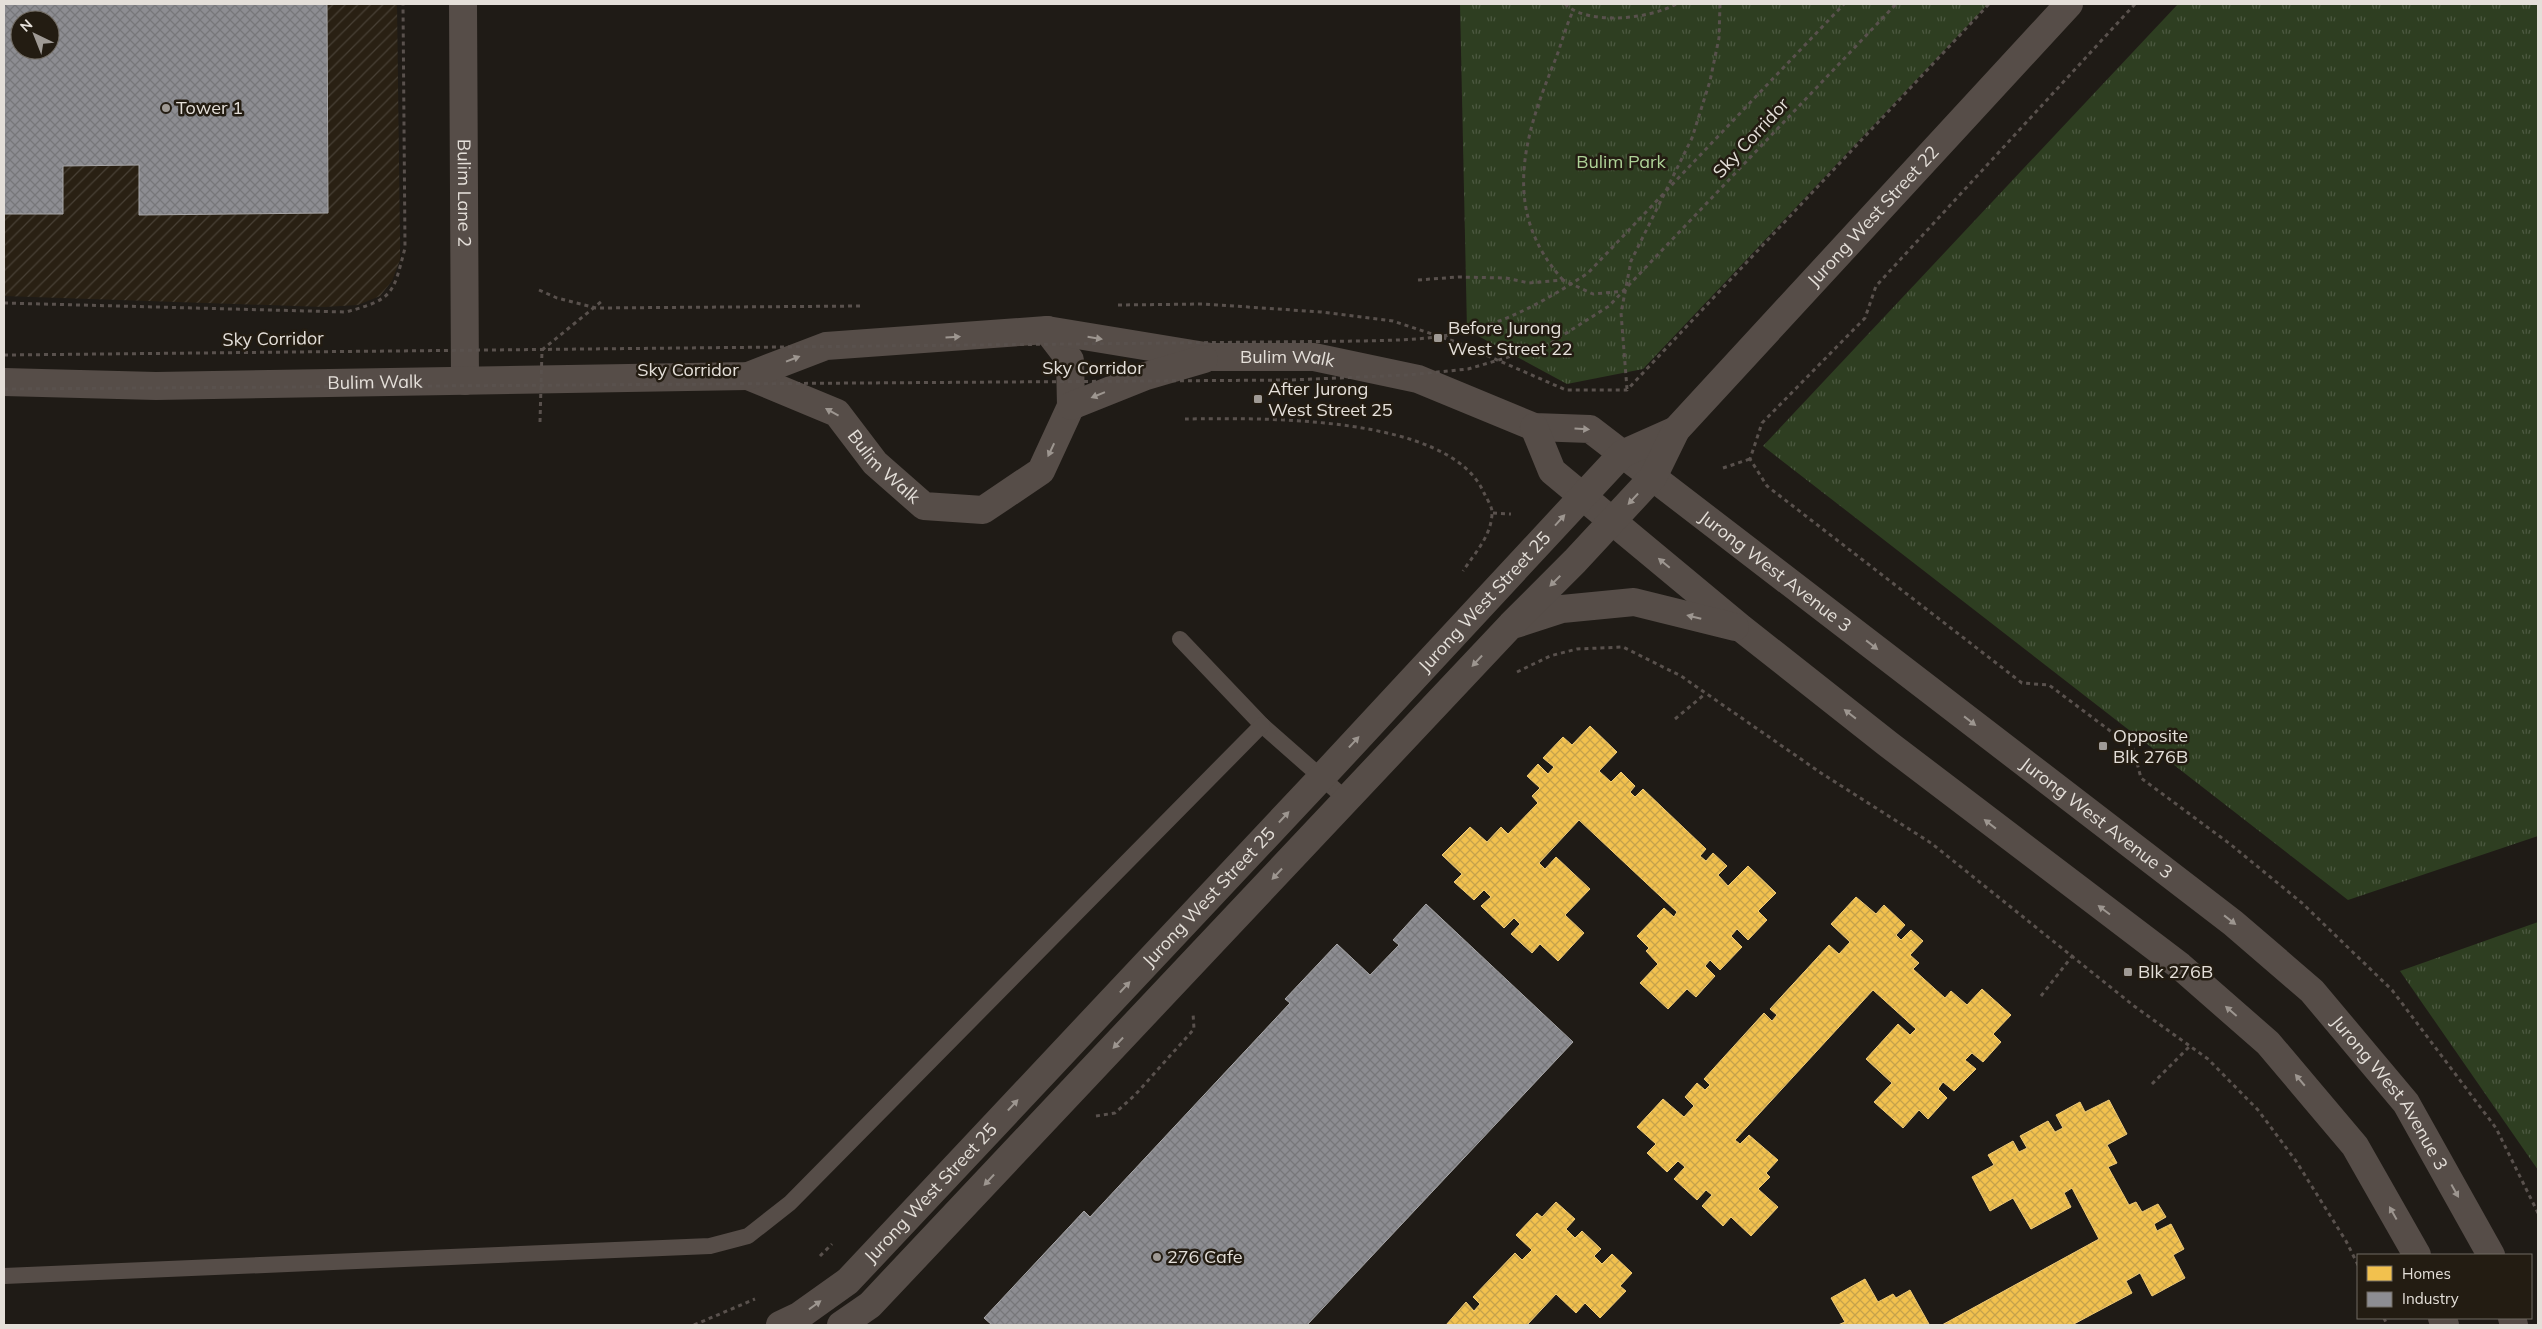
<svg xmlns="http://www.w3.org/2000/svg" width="2542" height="1329" viewBox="0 0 2542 1329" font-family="Mulish,sans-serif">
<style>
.industrial{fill:url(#industrial-furrows);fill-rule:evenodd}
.grass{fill:url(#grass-tufts)}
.homes{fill:url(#homes-cross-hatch);stroke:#eeca78}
.industry{fill:url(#industry-cross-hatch);stroke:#a7a6a7;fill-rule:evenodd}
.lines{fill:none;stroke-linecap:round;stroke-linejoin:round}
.path{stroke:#59514d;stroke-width:3;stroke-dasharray:4 4;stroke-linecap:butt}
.lane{stroke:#564d48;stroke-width:16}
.street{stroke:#564d48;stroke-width:28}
.path-bridge{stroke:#59514d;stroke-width:3;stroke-dasharray:4 4;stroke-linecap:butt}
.oneway{fill:#9d9690}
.poi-dot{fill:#9f9a95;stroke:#231c12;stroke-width:2}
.labels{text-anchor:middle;stroke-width:5;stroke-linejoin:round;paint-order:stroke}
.poi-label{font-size:18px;fill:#e4dfd9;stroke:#231c12;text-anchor:start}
.street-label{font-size:18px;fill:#e4dfd9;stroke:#231c12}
.park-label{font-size:18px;fill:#aed297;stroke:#231c12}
</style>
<defs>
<pattern id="industrial-furrows" width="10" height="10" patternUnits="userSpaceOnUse" patternTransform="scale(1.25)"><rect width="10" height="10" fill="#292013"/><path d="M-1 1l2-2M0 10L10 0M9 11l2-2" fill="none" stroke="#484035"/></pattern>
<pattern id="grass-tufts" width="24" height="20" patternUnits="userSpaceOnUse" patternTransform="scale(1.25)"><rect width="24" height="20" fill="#2e3e21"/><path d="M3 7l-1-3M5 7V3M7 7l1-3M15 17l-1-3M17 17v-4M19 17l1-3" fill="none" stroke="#4c5941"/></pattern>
<pattern id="homes-cross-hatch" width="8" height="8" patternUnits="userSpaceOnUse" patternTransform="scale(1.25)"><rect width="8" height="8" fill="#f2c14e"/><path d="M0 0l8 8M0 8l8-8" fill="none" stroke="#c6a24b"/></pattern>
<pattern id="industry-cross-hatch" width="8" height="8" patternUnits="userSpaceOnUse" patternTransform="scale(1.25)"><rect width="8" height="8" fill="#8d8d92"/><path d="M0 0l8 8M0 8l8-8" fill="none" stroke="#77777a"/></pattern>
</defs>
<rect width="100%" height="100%" fill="#1f1b16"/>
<path class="industrial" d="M 4,4 L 397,4 L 400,241 L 400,260 L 392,281 L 380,296 L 358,305 L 324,307 L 4,296 ZM 20,20 L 50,20 L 50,50 L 20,50 Z"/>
<g class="grass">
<polygon points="1460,4 1988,4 1643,369 1567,384 1467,330"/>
<polygon points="2178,4 2538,4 2538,836 2348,900 1763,446"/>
<polygon points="2538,922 2538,1170 2400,971"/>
</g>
<g class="homes">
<polygon points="1590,726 1617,752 1599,771 1611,782 1621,772 1635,786 1630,792 1635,797 1643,789 1706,849 1700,856 1706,861 1713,853 1727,866 1718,875 1728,886 1748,866 1776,893 1758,911 1767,920 1748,940 1737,929 1731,936 1742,947 1720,970 1710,960 1705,966 1715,976 1696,997 1687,989 1668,1009 1640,983 1658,964 1646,951 1649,948 1637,936 1664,908 1674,917 1677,912 1579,820 1539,863 1545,869 1556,857 1590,889 1565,915 1584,933 1558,961 1540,944 1532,953 1511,934 1520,924 1514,918 1504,928 1481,906 1491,897 1484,890 1474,900 1454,882 1462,874 1442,855 1470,827 1487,842 1501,827 1508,834 1538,803 1532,796 1540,788 1527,776 1538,764 1548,774 1554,767 1543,758 1563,737 1572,745"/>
<polygon points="1856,897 1876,914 1884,905 1905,925 1896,935 1901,940 1911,930 1923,941 1910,955 1919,963 1913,969 1945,998 1951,991 1967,1005 1982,989 2011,1015 1993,1034 2001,1042 1983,1062 1972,1053 1965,1060 1976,1069 1954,1091 1943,1082 1938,1089 1947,1098 1928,1119 1919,1110 1903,1128 1874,1102 1892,1083 1866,1059 1898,1024 1910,1035 1916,1029 1873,990 1735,1140 1740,1144 1749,1135 1778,1160 1766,1173 1770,1177 1758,1189 1778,1207 1751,1236 1731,1217 1723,1226 1702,1206 1712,1195 1706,1190 1697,1200 1674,1179 1685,1167 1678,1161 1667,1172 1647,1153 1656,1144 1637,1127 1663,1099 1684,1117 1694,1106 1685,1097 1697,1083 1705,1090 1710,1085 1704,1079 1764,1013 1772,1021 1777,1015 1770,1009 1829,945 1839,954 1850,942 1831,924"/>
<polygon points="2109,1100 2127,1134 2107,1145 2117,1163 2108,1167 2129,1205 2136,1202 2142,1212 2158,1204 2166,1217 2154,1224 2157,1231 2171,1224 2184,1249 2173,1255 2185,1278 2152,1296 2140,1273 2126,1281 2132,1293 2072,1325 1942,1325 2099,1239 2072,1188 2064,1193 2071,1207 2031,1229 2013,1198 1990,1211 1972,1177 1994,1165 1988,1155 2013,1141 2019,1152 2027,1148 2020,1136 2048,1121 2055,1132 2063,1128 2056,1115 2080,1102 2085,1112"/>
<polygon points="1556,1202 1575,1219 1566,1229 1575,1238 1582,1231 1601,1249 1594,1256 1602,1264 1612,1254 1632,1273 1620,1286 1626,1291 1600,1318 1585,1303 1576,1313 1556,1294 1527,1325 1446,1325 1466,1302 1474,1311 1480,1304 1473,1297 1515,1253 1522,1260 1532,1250 1516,1235 1537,1213 1542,1217"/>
<polygon points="1865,1279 1878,1302 1893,1294 1896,1298 1910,1290 1929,1324 1838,1325 1845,1322 1831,1298"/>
</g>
<g class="industry">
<path d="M 4,4 L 327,4 L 328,213 L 139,215 L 139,165 L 63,166 L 63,214 L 4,214 ZM 20,20 L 50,20 L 50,50 L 20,50 Z"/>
<polygon points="1426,904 1573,1042 1307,1325 992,1325 984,1318 1084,1211 1090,1217 1290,1003 1285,999 1337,944 1370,975 1399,945 1393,940"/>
</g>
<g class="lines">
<g class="path">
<path d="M 1565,4 C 1588,26 1650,19 1676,4"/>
<polyline points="2135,4 1876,286 1865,318 1762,423 1750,459 1767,486 2022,683 2049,685 2133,748 2141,778 2230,844 2302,903 2392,990 2496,1128 2538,1213"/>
<polyline points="1418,280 1458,277 1506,278 1529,283 1563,280 1593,294 1625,291"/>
<path d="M 1563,280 C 1500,210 1524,136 1556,58 C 1562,42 1566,26 1573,11"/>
<polyline points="539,290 557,298 596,308 864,306"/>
<path d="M 4,303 L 346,312 C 394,299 393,294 405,248 L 403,4"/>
<polyline points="1118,305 1204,304 1321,312 1393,321 1456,342 1566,390 1627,390 1989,4"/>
<polyline points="1627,389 1621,313 1631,261 1692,138 1710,81 1719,38 1720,4"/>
<path d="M 1185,419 C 1259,418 1450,414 1484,493 C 1487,499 1493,508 1492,514 C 1491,536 1475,553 1463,571"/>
<polyline points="1723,468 1750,459"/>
<polyline points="1493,513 1511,514"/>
<polyline points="1517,672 1550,656 1577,649 1623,647 1681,676 1821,773 1931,843 2134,1006 2208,1059 2258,1110 2296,1161 2346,1241 2358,1265"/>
<polyline points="1675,719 1705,694"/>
<polyline points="2041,996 2073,955"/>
<polyline points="2152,1084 2191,1045"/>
<polyline points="1096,1116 1115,1113 1135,1095 1194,1029 1193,1013"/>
<polyline points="820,1256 832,1244"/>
<polyline points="2384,1318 2387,1325"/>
<polyline points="694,1325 755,1299"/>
</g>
<g class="lane">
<polyline points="1180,639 1262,725 1347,800"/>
<polyline points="4,1276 710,1246 748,1236 790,1203 1262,725"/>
</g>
<g class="street">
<path id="s1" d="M 463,4 L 465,381"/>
<path id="s2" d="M 748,376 L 837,413 L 875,463 L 924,506 L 983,510 L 1041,471 L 1071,406 L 1070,360 L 1047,330"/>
<path id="s3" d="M 4,382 L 156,386 L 748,376 L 826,346 L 1047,330 L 1211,357 L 1314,357 L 1418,379 L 1534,427 L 1590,429 L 2233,923 L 2312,991 L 2406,1103 L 2491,1255"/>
<polyline points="1071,406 1146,376 1204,359"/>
<polyline points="1534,427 1552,471 1741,628 1888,744 2180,966 2268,1043 2355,1146 2417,1255"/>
<polyline points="1516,624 1562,609 1634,602 1735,627"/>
<polyline points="2442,1318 2445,1325"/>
<polyline points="2512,1318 2514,1325"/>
<path id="s4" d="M 780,1325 L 799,1316 L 848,1281 L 1321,778 L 1622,454 L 1676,430"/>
<path id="s5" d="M 841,1325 L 870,1305 L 1511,625 L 1575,561 L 1653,477 L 1676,430 L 2069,4"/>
</g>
<g class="path-bridge">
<path d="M 4,355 L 1363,341 C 1398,340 1433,340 1467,331 C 1512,320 1550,298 1588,273 L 1844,4"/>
<polyline points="4,389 1290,380 1408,375 1468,369 1546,346 1609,306 1896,4"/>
<polyline points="540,422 542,350 602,301"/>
</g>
</g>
<defs><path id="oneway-solid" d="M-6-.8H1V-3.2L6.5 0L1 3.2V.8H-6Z" transform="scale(1.25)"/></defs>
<g class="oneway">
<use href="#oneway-solid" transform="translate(953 337) rotate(-4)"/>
<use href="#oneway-solid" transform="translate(1095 338) rotate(9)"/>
<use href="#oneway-solid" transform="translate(793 359) rotate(-21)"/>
<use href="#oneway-solid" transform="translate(1098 395) rotate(158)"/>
<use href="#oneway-solid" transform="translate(832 412) rotate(-151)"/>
<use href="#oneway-solid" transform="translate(1582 429) rotate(4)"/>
<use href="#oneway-solid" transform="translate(1051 450) rotate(115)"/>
<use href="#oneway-solid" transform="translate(1633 499) rotate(133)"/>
<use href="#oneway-solid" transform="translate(1560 520) rotate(-48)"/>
<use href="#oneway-solid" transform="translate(1664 563) rotate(-140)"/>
<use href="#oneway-solid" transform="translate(1555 581) rotate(135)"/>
<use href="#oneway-solid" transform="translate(1694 617) rotate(-166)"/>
<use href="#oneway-solid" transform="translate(1872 645) rotate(38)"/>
<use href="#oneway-solid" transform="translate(1477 661) rotate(133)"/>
<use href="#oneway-solid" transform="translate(1850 714) rotate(-142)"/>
<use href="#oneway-solid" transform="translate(1970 721) rotate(38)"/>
<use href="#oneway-solid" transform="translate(1354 742) rotate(-47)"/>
<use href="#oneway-solid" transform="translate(1284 817) rotate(-47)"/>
<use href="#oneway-solid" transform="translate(1990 824) rotate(-142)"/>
<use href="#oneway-solid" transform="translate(1277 874) rotate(133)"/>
<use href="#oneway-solid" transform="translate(2104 910) rotate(-143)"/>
<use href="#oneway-solid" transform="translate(2230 920) rotate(38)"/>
<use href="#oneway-solid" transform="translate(1125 987) rotate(-47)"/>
<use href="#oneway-solid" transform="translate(2231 1011) rotate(-139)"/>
<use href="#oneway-solid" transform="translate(1118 1043) rotate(133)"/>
<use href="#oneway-solid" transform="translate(2300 1080) rotate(-130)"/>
<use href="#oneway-solid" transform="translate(1013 1105) rotate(-47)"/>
<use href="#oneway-solid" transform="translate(989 1180) rotate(133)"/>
<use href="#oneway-solid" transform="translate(2455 1191) rotate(61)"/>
<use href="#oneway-solid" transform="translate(2393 1213) rotate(-119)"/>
<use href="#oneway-solid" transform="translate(815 1305) rotate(-36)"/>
</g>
<g class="poi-dot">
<circle cx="166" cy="108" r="5"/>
<rect x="1433" y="333" width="10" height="10" rx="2.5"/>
<rect x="1253" y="394" width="10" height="10" rx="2.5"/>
<rect x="2098" y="741" width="10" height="10" rx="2.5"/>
<rect x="2123" y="967" width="10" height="10" rx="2.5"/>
<circle cx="1157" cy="1257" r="5"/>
</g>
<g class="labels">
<g class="poi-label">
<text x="176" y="114">Tower 1</text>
<text x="1448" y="334">Before Jurong<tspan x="1448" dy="21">West Street 22</tspan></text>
<text x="1268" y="395">After Jurong<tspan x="1268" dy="21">West Street 25</tspan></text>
<text x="2113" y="742">Opposite<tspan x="2113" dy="21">Blk 276B</tspan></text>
<text x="2138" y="978">Blk 276B</text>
<text x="1167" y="1263">276 Cafe</text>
</g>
<g class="street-label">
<text transform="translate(1751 138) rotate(-47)" y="6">Sky Corridor</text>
<text dy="6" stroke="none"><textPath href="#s1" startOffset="189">Bulim Lane 2</textPath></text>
<text dy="6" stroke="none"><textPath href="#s5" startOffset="1518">Jurong West Street 22</textPath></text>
<text transform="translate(273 339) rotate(-1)" y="6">Sky Corridor</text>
<text dy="6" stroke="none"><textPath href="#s3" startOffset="1292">Bulim Walk</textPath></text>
<text x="1093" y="374">Sky Corridor</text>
<text x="688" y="376">Sky Corridor</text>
<text dy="6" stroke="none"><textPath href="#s3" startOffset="371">Bulim Walk</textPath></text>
<text dy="6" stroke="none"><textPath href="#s2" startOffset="168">Bulim Walk</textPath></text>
<text dy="6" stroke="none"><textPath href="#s3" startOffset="1840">Jurong West Avenue 3</textPath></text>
<text dy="6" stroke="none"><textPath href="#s4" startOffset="1012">Jurong West Street 25</textPath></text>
<text dy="6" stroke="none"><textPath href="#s3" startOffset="2245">Jurong West Avenue 3</textPath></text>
<text dy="6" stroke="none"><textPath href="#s4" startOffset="608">Jurong West Street 25</textPath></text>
<text dy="6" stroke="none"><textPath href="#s3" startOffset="2650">Jurong West Avenue 3</textPath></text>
<text dy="6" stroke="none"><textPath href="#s4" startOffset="202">Jurong West Street 25</textPath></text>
</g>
<g class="park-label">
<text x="1621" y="168">Bulim Park</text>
</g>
</g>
<rect width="2542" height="1329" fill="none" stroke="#e4dfd9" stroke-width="10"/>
<rect x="2357" y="1254" width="175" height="65" fill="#231c12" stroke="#706a62"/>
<rect x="2367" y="1266" width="25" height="15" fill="#f2c14e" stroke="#706a62"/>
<text x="2402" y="1279" font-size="15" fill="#e4dfd9">Homes</text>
<rect x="2367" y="1292" width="25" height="15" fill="#8d8d92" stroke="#706a62"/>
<text x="2402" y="1304" font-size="15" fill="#e4dfd9">Industry</text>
<g transform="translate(35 35) rotate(317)"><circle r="24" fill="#231c12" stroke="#706a62"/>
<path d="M0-4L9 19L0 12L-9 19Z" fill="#9f9a95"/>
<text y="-8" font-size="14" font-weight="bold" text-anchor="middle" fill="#e4dfd9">N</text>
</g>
</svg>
